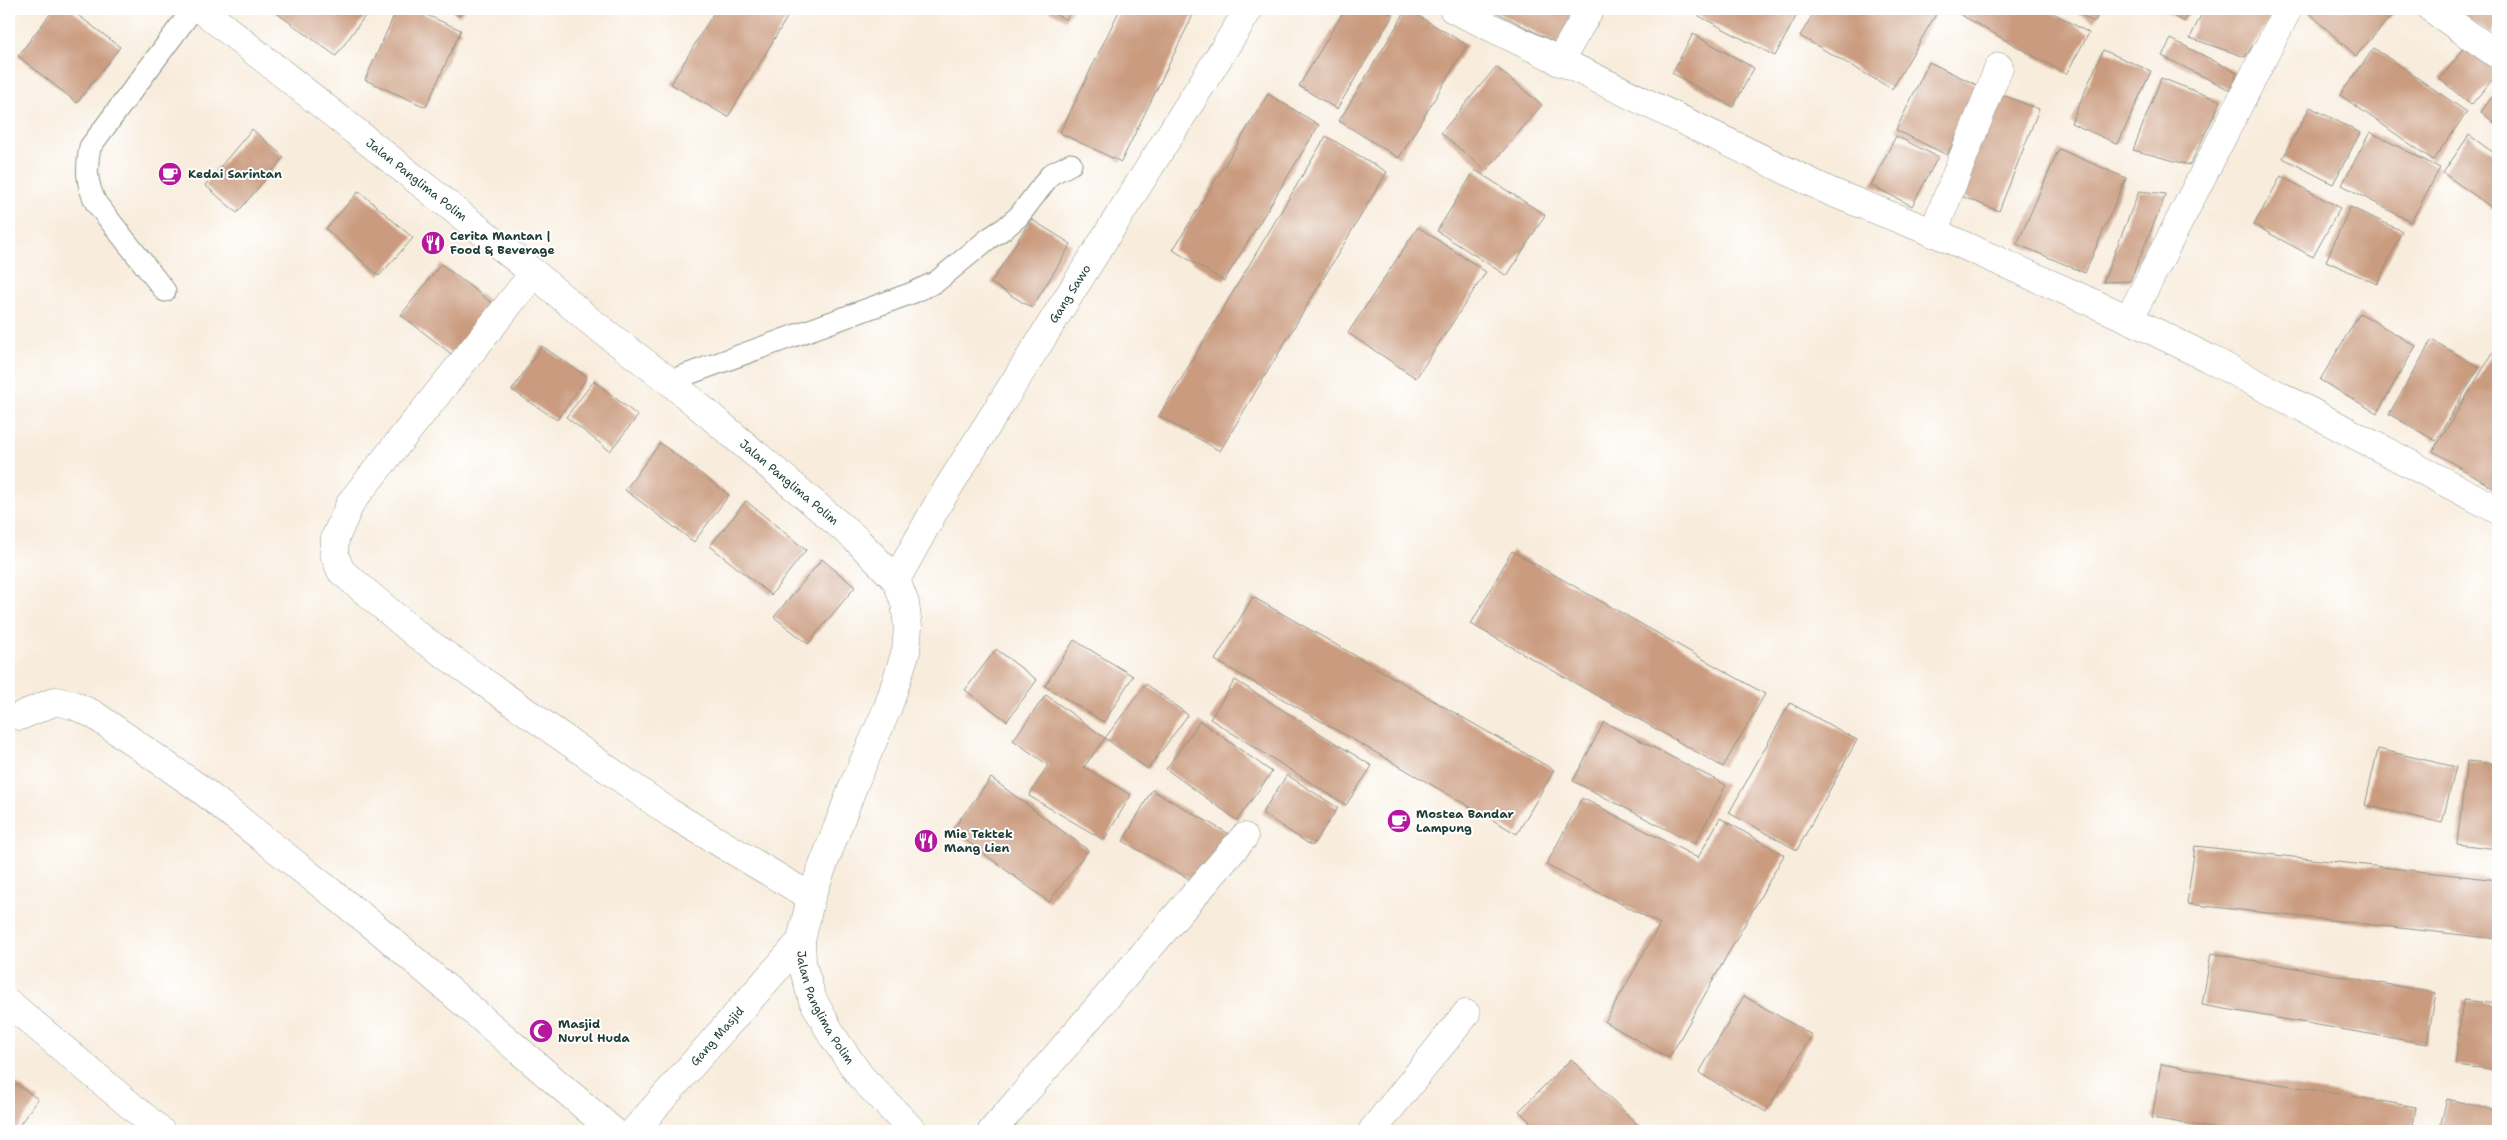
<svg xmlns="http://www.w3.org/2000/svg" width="2507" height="1140" viewBox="0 0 2507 1140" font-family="'Shantell Sans',sans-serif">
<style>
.building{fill:#ca9b7f}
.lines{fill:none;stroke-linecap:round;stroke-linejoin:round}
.service-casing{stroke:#8c9488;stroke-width:23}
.minor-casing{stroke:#8c9488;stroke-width:29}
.tertiary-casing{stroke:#8c9488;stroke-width:29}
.service{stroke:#fff;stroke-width:21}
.minor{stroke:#fff;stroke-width:28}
.tertiary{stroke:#fff;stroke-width:28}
.labels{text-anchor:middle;stroke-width:4;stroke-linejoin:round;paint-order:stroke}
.poi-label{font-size:12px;font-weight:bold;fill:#1f3d34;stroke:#fff;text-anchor:start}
.street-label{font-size:12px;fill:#1f3d34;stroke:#fff}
</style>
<rect width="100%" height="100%" fill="#fff"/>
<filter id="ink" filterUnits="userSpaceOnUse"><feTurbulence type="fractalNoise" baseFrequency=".02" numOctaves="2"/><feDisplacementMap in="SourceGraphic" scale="10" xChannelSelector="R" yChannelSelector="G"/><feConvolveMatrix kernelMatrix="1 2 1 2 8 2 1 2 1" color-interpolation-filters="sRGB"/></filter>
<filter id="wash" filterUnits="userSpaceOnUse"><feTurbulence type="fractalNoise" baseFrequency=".0096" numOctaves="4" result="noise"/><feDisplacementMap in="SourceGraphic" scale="20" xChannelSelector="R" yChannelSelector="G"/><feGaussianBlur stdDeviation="1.12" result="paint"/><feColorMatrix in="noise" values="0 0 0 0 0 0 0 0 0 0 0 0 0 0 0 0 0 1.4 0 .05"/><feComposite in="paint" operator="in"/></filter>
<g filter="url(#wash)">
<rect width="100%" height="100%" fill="#f8ecdc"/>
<g id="blocks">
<g class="building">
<polygon points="54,9 70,9 120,47 77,103 18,56"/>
<polygon points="271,9 370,9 336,56"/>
<polygon points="397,9 413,9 461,30 426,107 365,80"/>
<polygon points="449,9 465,9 459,16"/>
<polygon points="716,9 792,9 728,117 671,84"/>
<polygon points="1046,9 1072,9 1066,20"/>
<polygon points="1120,9 1196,9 1121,162 1060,133"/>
<polygon points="1345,9 1382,9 1393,15 1337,109 1299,86"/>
<polygon points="1407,9 1467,45 1399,158 1339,121"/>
<polygon points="1490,9 1585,9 1564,47"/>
<polygon points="1703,9 1800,9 1775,56 1699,16"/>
<polygon points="1816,9 1939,9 1892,89 1800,36"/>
<polygon points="1953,9 2046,9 2089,33 2066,74 1952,10"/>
<polygon points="2071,9 2102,9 2094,22"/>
<polygon points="2161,9 2191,9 2184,22"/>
<polygon points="2204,9 2263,9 2274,14 2245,57 2190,38"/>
<polygon points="2311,9 2389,9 2394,13 2356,56 2308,12"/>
<polygon points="2452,9 2498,9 2498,22 2491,34"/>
<polygon points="1693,34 1754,68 1733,107 1672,73"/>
<polygon points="2171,39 2236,72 2234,92 2162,56"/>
<polygon points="2470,41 2498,65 2498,73 2471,105 2440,79"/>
<polygon points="2374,48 2467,112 2433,160 2340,95"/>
<polygon points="2103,50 2151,71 2118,144 2071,123"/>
<polygon points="1929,62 1981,87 1947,155 1896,130"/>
<polygon points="1496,67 1542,105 1486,171 1441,133"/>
<polygon points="2161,78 2221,101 2190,165 2133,150"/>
<polygon points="2498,89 2498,126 2481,112"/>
<polygon points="1992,91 2039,109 1999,211 1953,193"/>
<polygon points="1268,94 1319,125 1224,281 1173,250"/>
<polygon points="2310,107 2360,133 2333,184 2283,158"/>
<polygon points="252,129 284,157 237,213 205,185"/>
<polygon points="2370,132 2440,168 2411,222 2342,185"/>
<polygon points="2469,135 2498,156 2498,212 2443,173"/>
<polygon points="1326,136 1387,172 1220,451 1159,416"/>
<polygon points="1896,136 1938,157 1912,206 1871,185"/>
<polygon points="2059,149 2126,178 2085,273 2017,244"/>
<polygon points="1475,170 1545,215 1507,276 1437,231"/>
<polygon points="2281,176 2340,208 2313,257 2254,225"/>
<polygon points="359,191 413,238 379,276 326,229"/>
<polygon points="2139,191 2166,194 2130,281 2103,282"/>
<polygon points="2350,207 2402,231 2377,284 2326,261"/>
<polygon points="1031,219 1071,244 1032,308 991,283"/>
<polygon points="1418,227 1486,272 1416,378 1348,333"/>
<polygon points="441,264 493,304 454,356 401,315"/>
<polygon points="2360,313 2416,346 2377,413 2320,380"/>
<polygon points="2432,340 2479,367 2436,441 2389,414"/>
<polygon points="542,346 587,377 557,420 512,390"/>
<polygon points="2494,351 2498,354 2498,479 2493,488 2433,451"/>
<polygon points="594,381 638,416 610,451 566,417"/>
<polygon points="660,443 729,495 694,542 625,490"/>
<polygon points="746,501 806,550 771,595 710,546"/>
<polygon points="1512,551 1765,694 1723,767 1471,624"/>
<polygon points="822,559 855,587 808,644 774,617"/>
<polygon points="1253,597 1554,770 1517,834 1215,660"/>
<polygon points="1074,640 1133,676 1104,722 1045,686"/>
<polygon points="996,649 1037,680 1007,721 965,690"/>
<polygon points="1235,680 1372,766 1346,805 1210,719"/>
<polygon points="1146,684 1188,715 1148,769 1105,738"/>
<polygon points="1046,695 1105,738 1084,767 1131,795 1104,840 1029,796 1048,765 1013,740"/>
<polygon points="1790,703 1857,740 1797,850 1729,813"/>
<polygon points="1200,721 1272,772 1237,820 1166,769"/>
<polygon points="1604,722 1726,785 1695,844 1573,781"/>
<polygon points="2378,749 2456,767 2442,823 2365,805"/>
<polygon points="2467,761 2498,764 2498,849 2457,844"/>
<polygon points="1287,775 1338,808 1312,846 1262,813"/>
<polygon points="991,778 1088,850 1049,902 952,830"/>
<polygon points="1152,790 1229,834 1200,885 1123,841"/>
<polygon points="1582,798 1698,858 1720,818 1784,855 1669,1058 1605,1022 1660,924 1546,865"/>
<polygon points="2195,846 2498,880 2498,939 2187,904"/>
<polygon points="2211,953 2436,993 2427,1044 2202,1005"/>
<polygon points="1744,996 1812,1035 1766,1112 1699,1073"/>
<polygon points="2463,1000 2498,1004 2498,1070 2455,1065"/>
<polygon points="1571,1059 1644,1131 1539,1131 1519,1111"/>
<polygon points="2161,1064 2416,1107 2412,1131 2230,1131 2152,1118"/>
<polygon points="9,1079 38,1099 15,1131 9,1131"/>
<polygon points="2447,1099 2498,1111 2498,1131 2439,1131"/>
</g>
</g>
</g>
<g filter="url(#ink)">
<use href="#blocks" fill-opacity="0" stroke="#8c9488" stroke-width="1"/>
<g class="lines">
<g class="service-casing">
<g id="service">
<path d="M 165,291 L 96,203 C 86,183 86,169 90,147 L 193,9"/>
<polyline points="669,381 912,293 936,282 988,239 1005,228 1019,216 1051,174 1071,164"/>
</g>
</g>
<g class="minor-casing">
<g id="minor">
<polyline points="1453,9 1831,192 1947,238 2129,319 2208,358 2498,510"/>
<polyline points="2432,9 2498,55"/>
<polyline points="1559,62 1590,9"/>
<polyline points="1933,233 1999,67"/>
<polyline points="534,273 351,502 335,538 334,554 341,571 417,635 670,813 811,897"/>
<polyline points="2129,319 2288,9"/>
<polyline points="20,716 56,701 73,705 93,714 199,788 379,930 613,1131"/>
<polyline points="9,1003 161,1131"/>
<path id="s1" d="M 634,1131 L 801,941"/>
<polyline points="992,1131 1244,837"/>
<polyline points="1372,1131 1466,1014"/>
</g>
</g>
<g class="tertiary-casing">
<g id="tertiary">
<path id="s2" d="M 201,9 L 534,273 L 590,321 L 669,381 L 855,538 L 896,580 L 905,603 L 908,627 L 906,651 L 888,707 L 854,784 L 811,897 L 801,941 L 802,963 L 812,998 L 833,1037 L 861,1077 L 913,1131"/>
<path id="s3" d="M 896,580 L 939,502 L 1249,9"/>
</g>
</g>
<use href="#service" class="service"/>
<use href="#minor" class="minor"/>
<use href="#tertiary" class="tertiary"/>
</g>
</g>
<defs>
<g id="cafe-disc" transform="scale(1.25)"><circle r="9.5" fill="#b5179e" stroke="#fff"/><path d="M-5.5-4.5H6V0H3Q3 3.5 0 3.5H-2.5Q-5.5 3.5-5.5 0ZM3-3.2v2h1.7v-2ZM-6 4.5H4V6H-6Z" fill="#fff"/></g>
<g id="restaurant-disc" transform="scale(1.25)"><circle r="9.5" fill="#b5179e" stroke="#fff"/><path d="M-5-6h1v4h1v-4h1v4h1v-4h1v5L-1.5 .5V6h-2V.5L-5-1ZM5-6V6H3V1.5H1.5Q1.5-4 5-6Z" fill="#fff"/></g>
<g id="mosque-disc" transform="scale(1.25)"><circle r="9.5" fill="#b5179e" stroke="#fff"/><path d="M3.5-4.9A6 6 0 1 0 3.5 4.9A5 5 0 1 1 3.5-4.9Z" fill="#fff"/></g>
</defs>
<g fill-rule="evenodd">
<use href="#cafe-disc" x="170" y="174"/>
<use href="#restaurant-disc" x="433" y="243"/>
<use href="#cafe-disc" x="1399" y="821"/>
<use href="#restaurant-disc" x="926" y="841"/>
<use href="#mosque-disc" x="541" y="1031"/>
</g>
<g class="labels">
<g class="poi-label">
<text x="188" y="178">Kedai Sarintan</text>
<text x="450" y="240">Cerita Mantan |<tspan x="450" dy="14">Food &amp; Beverage</tspan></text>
<text x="1416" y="818">Mostea Bandar<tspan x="1416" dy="14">Lampung</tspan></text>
<text x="944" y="838">Mie Tektek<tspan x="944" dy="14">Mang Lien</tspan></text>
<text x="558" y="1028">Masjid<tspan x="558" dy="14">Nurul Huda</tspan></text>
</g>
<g class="street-label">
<text dy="4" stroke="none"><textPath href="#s2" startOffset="275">Jalan Panglima Polim</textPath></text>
<text dy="4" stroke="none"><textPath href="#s3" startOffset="335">Gang Sawo</textPath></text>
<text dy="4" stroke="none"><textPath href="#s2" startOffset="755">Jalan Panglima Polim</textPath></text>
<text dy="4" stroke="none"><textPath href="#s2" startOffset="1354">Jalan Panglima Polim</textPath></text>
<text dy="4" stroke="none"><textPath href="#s1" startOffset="126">Gang Masjid</textPath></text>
</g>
</g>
<rect width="2507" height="1140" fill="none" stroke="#fff" stroke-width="30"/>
</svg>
